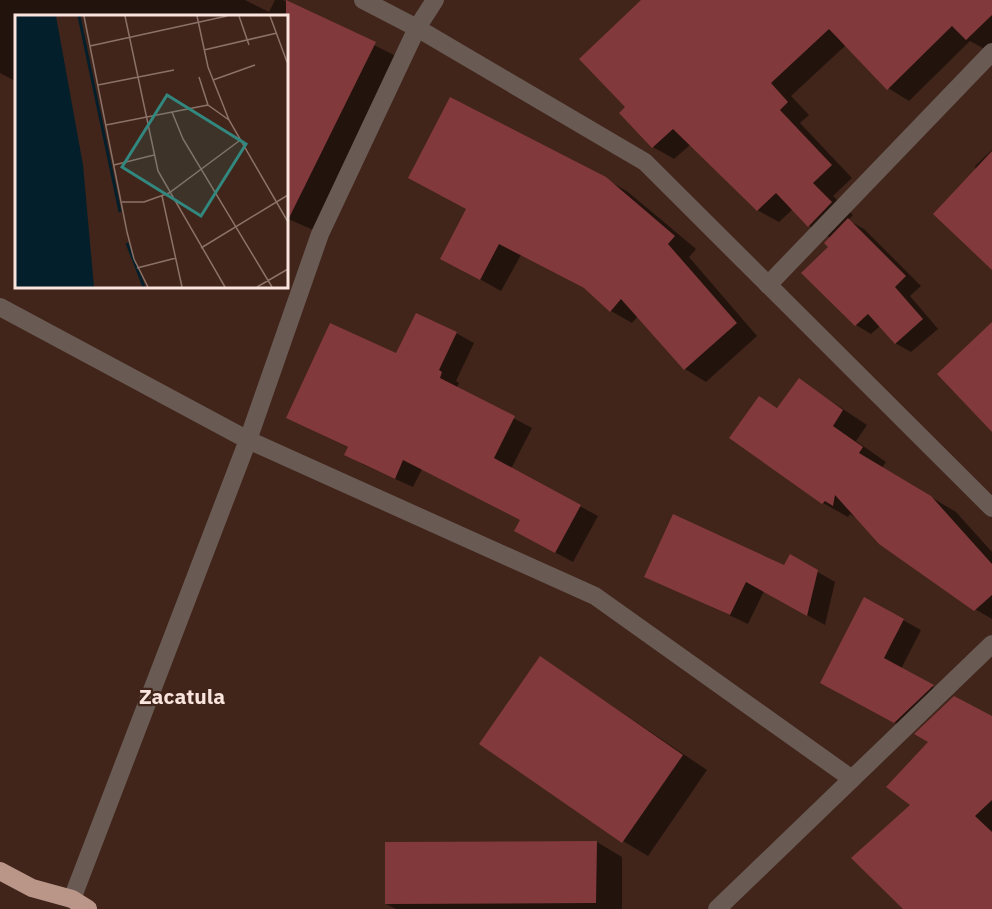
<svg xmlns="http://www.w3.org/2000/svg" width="992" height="909" viewBox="0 0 992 909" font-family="'IBM Plex Sans',sans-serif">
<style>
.shadow{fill:#0007}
.building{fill:#82393b}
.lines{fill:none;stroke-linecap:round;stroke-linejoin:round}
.street{stroke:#695a54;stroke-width:18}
.highway{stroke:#ba9689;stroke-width:18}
.labels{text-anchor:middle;stroke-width:4.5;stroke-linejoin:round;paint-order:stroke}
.quarter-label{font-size:21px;font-weight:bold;fill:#f9e5de;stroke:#41251a}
.inset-river{fill:none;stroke:#031f2b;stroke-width:3}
.inset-road{fill:none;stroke:#8b7268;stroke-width:1.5}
.view{fill:#32877f;fill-opacity:0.15;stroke:#32877f;stroke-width:3}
.inset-edge{fill:none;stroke:#f9e5de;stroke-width:3}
</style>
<rect width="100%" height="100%" fill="#41251a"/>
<g class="shadow">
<polygon points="0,0 245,0 269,12 275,0 283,0 398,57 313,230 286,218 286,16 16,16 15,81 0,73"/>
<polygon points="643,0 992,0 992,47 988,51 970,41 909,101 888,88 846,45 791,96 809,115 800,123 852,178 833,196 853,215 848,220 864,229 921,286 910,296 938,329 911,352 895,343 880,326 871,334 856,325 830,247 831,238 809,226 793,209 779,222 757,210 690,145 674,159 653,147 621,113 627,107"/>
<polygon points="992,150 992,266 975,166"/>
<polygon points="606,179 628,192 696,249 689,257 757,336 706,382 685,369 638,316 632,323 611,311 588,290 521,255 501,291 442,258"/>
<polygon points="456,333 474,343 456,381 459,383 457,388 532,428 511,469 598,516 573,562 534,541 522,520 422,469 413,487 364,465 346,454 349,448 288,418 397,355"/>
<polygon points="799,380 867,425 856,441 886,462 882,468 956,512 992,552 992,619 975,609 857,519 850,514 848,517 823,503 731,438 759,397 779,409"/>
<polygon points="790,556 835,582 825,625 764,591 748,624 646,576 784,567"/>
<polygon points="865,599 921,630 901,669 950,696 912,732 839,693"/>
<polygon points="541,658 707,770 648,856 623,841"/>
<polygon points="992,718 992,909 905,909 912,805"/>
<polygon points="597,842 622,857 622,909 396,909 386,904"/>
</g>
<g class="building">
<polygon points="286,0 376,42 286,224"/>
<polygon points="641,0 992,0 992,15 966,40 952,26 887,90 829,29 771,83 788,102 780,110 832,165 813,183 832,202 808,227 776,193 757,211 673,129 652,148 619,113 625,107 579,59"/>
<polygon points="450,97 606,177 675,236 668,244 737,323 684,370 621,299 610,312 584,288 499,244 480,280 440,259 466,209 408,178"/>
<polygon points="992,151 992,270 933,214"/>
<polygon points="848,218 906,276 895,287 923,319 895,344 868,314 855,326 801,273 828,247 824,243"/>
<polygon points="416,313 457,332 439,370 442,372 440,378 515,416 494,458 581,505 555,553 514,531 520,520 403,460 395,479 344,455 348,447 286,418 330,323 396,353"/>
<polygon points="992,322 992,432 937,374"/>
<polygon points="799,378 843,410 833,426 863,447 859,453 931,496 992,564 992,595 974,611 879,544 835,495 833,506 825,501 822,504 729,438 759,396 777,408"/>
<polygon points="673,514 784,565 790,554 818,570 807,616 746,582 730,615 644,577"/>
<polygon points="864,597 904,619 884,658 934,685 894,723 820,683"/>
<polygon points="540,656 683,755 622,843 479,744"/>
<polygon points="954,696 992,716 992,800 975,816 992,832 992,909 903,909 851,858 910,805 886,787 928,742 914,734"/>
<polygon points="597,841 596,903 385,904 385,842"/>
</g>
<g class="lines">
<g class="street">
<polyline points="363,0 417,28 645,162 992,508"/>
<polyline points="768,285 992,52"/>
<polyline points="0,307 248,440 595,596 852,779"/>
<polyline points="72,899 248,440 320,234 417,28 435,0"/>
<polyline points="717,909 992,644"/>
</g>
<polyline class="highway" points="0,871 32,888 72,899 88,909"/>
</g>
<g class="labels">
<g class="quarter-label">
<text x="182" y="704">Zacatula</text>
</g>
</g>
<g transform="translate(15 15)">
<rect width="273" height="273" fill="#41251a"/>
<path d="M 0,1 L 41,1 L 68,150 L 79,272 L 0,272 Z" fill="#031f2b"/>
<path class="inset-river" d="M 64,1 L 105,197M 112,228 L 129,272"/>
<path class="inset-road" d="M 69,1 L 112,217 L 119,244 L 133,272M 110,1 L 143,156 L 210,272M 182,1 L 193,52 L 214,105 L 273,207M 224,1 L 234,30M 255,1 L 272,47M 75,31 L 212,1M 189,35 L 262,18M 184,62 L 193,90 L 214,105M 198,65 L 240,50M 83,70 L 159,55M 157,97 L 168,124 L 257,272M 91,110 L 193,90M 99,150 L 139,140M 147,181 L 167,272M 107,187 L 129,187 L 154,178 L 224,126M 186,233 L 273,180M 122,253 L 161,243M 242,272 L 273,254"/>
<path class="view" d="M 152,80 L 231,129 L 186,201 L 107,152 Z"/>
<rect width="273" height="273" class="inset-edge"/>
</g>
</svg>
